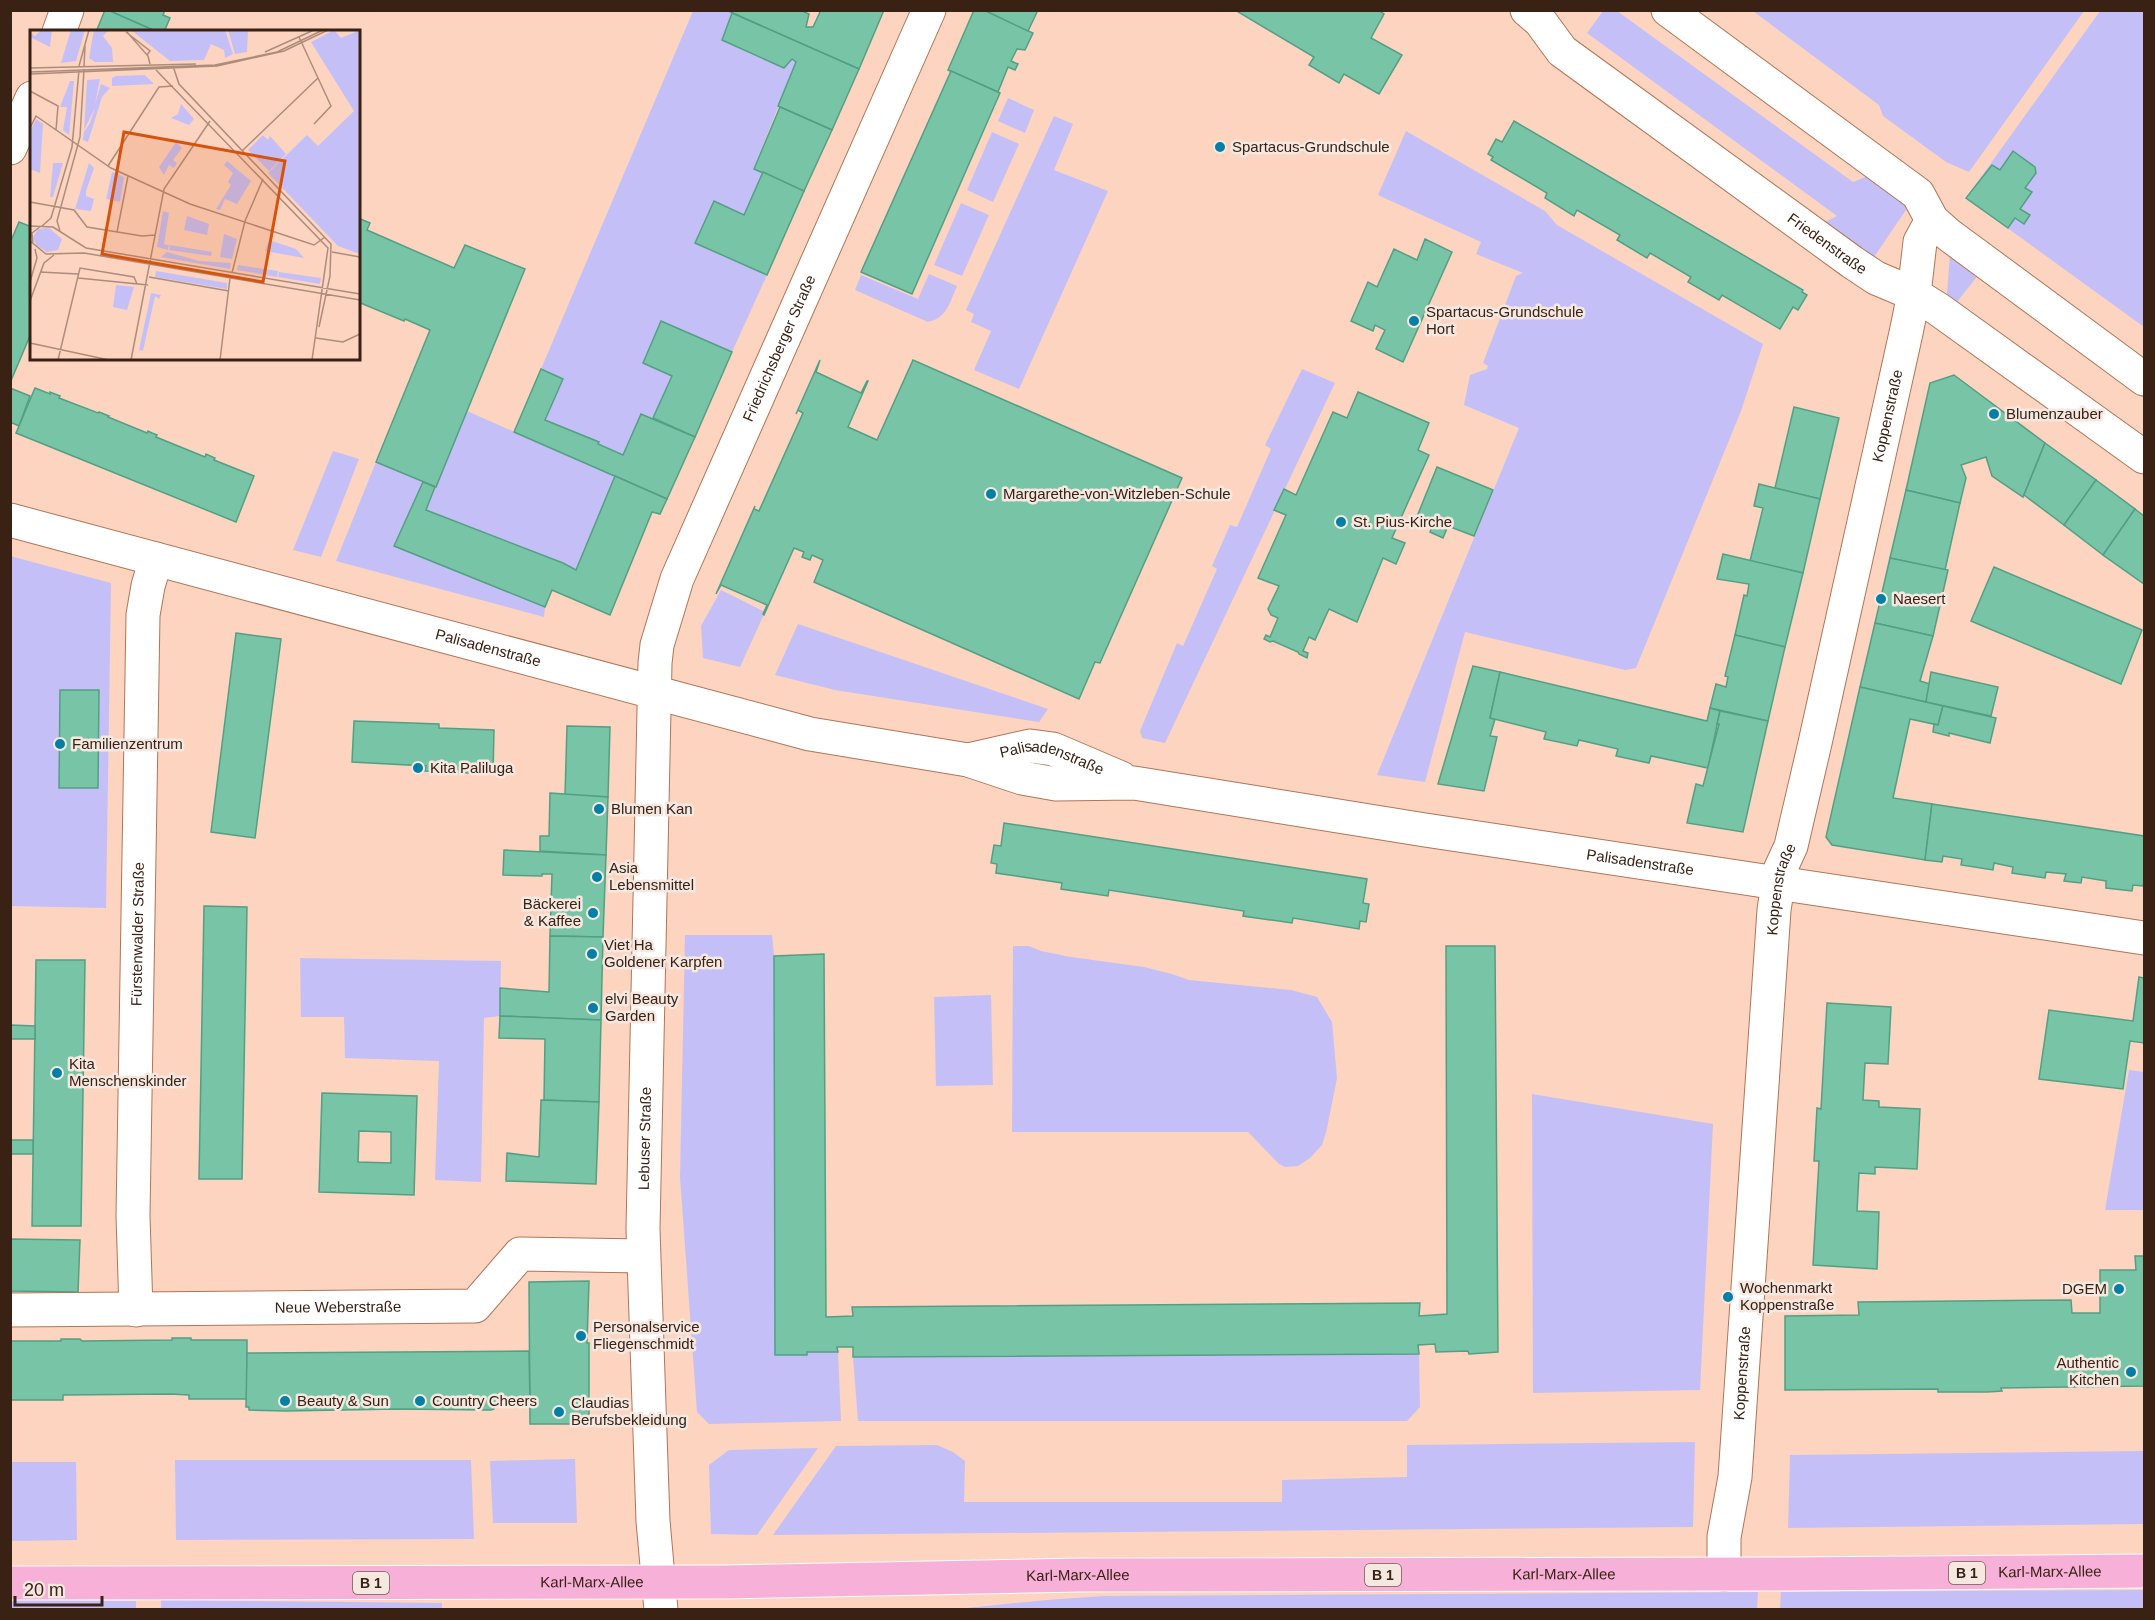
<svg xmlns="http://www.w3.org/2000/svg" width="2155" height="1620" viewBox="0 0 2155 1620" font-family="Arial,sans-serif">
<style>
.green{fill:#c4c0f7}
.building{fill:#78c4a7;stroke:#549f84;stroke-width:1.5;fill-rule:evenodd}
.lines{fill:none;stroke-linecap:round;stroke-linejoin:round}
.minor-casing{stroke:#b07557;stroke-width:35}
.major-casing{stroke:#fff;stroke-width:35}
.minor{stroke:#fff;stroke-width:33}
.major{stroke:#f7b0d7;stroke-width:33}
.poi-dot{fill:#017fa5;stroke:#f5e8e1;stroke-width:2}
.labels{text-anchor:middle;stroke-width:5;stroke-linejoin:round;paint-order:stroke}
.shield{fill:#f5e8e1;stroke:#715d52;stroke-width:1.5}
.shield-label{font-size:14px;font-weight:bold;fill:#392114}
.poi-label{font-size:15px;fill:#392114;stroke:#f5e8e1;text-anchor:start}
.street-label{font-size:15px;fill:#392114;stroke:#f5e8e1}
.inset-road{fill:none;stroke:#ae8c7b;stroke-width:1.5}
.view{fill:#d6530d;fill-opacity:0.15;stroke:#d6530d;stroke-width:3}
.inset-edge{fill:none;stroke:#392114;stroke-width:3}
</style>
<rect width="100%" height="100%" fill="#fcd4c0"/>
<g class="green">
<polygon points="693,11 726,11 732,13 722,40 784,68 792,59 796,62 754,168 763,172 744,215 714,201 696,243 767,275 732,352 661,321 643,363 672,376 653,418 641,414 623,455 598,444 598,442 545,420 563,379 541,369"/>
<polygon points="1603,11 1617,11 1853,182 1875,173 1910,204 1872,260 1817,226 1837,216 1587,33"/>
<polygon points="1753,11 2084,11 1969,172 1946,162 1883,116 1879,105"/>
<polygon points="2100,11 2144,11 2144,327 1966,198"/>
<polygon points="1008,98 1034,110 1025,133 998,121"/>
<polygon points="1054,116 1073,124 1054,170 1108,191 1019,389 974,370 991,331 971,322 974,314 966,310"/>
<polygon points="1406,131 1545,211 1557,225 1763,344 1741,411 1636,668 1625,670 1465,632 1425,782 1377,775 1519,428 1464,405 1470,375 1487,369 1488,366 1483,363 1516,276 1523,273 1476,254 1481,242 1378,195"/>
<polygon points="992,132 1019,144 993,202 967,190"/>
<polygon points="961,203 989,215 962,276 934,265"/>
<polygon points="1950,254 1979,274 1957,302 1947,294"/>
<path d="M 929,274 L 957,286 C 950,302 947,318 928,322 L 855,290 L 861,275 L 918,299 Z"/>
<polygon points="1302,369 1335,383 1165,743 1142,738 1140,731 1177,643 1183,646 1217,569 1212,566 1230,525 1237,527 1271,449 1265,445"/>
<polygon points="467,411 615,476 576,570 563,563 426,510"/>
<polygon points="333,451 359,459 321,557 293,550"/>
<polygon points="376,462 423,482 394,546 545,607 544,617 336,561"/>
<polygon points="10,556 111,583 106,908 11,906"/>
<polygon points="721,590 765,612 740,667 703,658 701,626"/>
<polygon points="798,624 1048,709 1039,722 835,690 775,675"/>
<polygon points="685,935 772,935 774,956 775,1355 806,1355 807,1352 838,1352 841,1421 709,1424 697,1412 680,1177"/>
<polygon points="1013,946 1029,946 1041,951 1071,957 1144,967 1172,974 1189,980 1291,990 1317,997 1332,1022 1337,1078 1326,1133 1322,1145 1310,1158 1298,1166 1285,1167 1279,1164 1248,1132 1012,1132"/>
<polygon points="300,958 501,961 500,1016 484,1018 481,1182 435,1180 439,1061 345,1058 344,1017 301,1017"/>
<polygon points="991,995 993,1085 936,1086 934,997"/>
<polygon points="2129,1070 2144,1072 2144,1210 2105,1210"/>
<polygon points="1532,1094 1713,1124 1700,1390 1533,1393"/>
<polygon points="1419,1354 1420,1407 1407,1421 858,1421 853,1357"/>
<polygon points="1695,1442 1693,1527 773,1535 836,1446 937,1445 953,1452 965,1461 964,1502 1282,1502 1282,1480 1407,1477 1407,1445"/>
<polygon points="818,1448 757,1535 711,1534 709,1465 729,1450"/>
<polygon points="2144,1451 2144,1524 1788,1528 1790,1455"/>
<polygon points="575,1459 577,1523 493,1523 490,1461"/>
<polygon points="175,1460 471,1460 474,1539 176,1540"/>
<polygon points="10,1462 76,1462 77,1540 11,1541"/>
<polygon points="2144,1590 2144,1609 1780,1609 1781,1592"/>
<polygon points="1758,1592 1757,1610 956,1609 1047,1600 1104,1596"/>
<polygon points="11,1600 136,1601 136,1609 11,1609"/>
<polygon points="161,1600 442,1603 442,1609 161,1610"/>
</g>
<g class="building">
<polygon points="105,10 108,10 158,32 96,32"/>
<polygon points="108,10 165,10 163,15 170,18 164,32 158,32"/>
<polygon points="726,10 800,10 809,14 806,27 813,27 821,10 884,10 859,69"/>
<polygon points="974,10 984,10 1033,33 1025,50 1017,49 1011,61 1018,64 1015,70 1008,67 998,92 948,70"/>
<polygon points="984,10 1038,10 1028,31"/>
<polygon points="1235,10 1378,10 1384,14 1371,38 1402,55 1379,94 1344,74 1339,83 1309,65 1314,57"/>
<polygon points="732,13 859,69 832,130 778,106 796,62 792,59 784,68 722,40"/>
<polygon points="951,71 1000,93 912,294 861,272"/>
<polygon points="780,107 832,130 804,191 754,169"/>
<polygon points="1514,121 1803,290 1802,292 1807,295 1798,310 1793,307 1780,329 1722,295 1719,300 1688,282 1691,277 1650,253 1647,258 1617,240 1620,235 1577,210 1574,216 1545,198 1547,193 1491,160 1493,157 1488,154 1496,139 1502,142"/>
<polygon points="2013,151 2035,167 2036,173 2025,188 2032,192 2020,209 2030,215 2024,224 2015,218 2008,228 1966,198 1992,165 2000,170"/>
<polygon points="763,172 804,191 767,275 695,243 714,201 744,215"/>
<polygon points="358,218 370,223 367,230 454,268 465,245 525,269 436,487 376,462 430,330 405,319 404,321 358,302"/>
<polygon points="19,222 32,227 32,331 10,383 10,243"/>
<polygon points="1425,239 1452,252 1403,362 1376,349 1385,330 1375,325 1373,331 1351,321 1368,282 1377,287 1394,249 1417,260"/>
<polygon points="661,321 732,352 695,437 653,418 672,376 643,363"/>
<polygon points="820,360 816,372 861,393 867,381 868,381 848,427 877,440 913,360 1182,478 1100,663 1095,662 1079,699 814,582 823,560 812,555 810,560 802,557 804,552 794,548 764,615 763,614 767,605 721,585 716,594 755,506 754,509 759,511 803,413 798,410 796,414"/>
<polygon points="541,369 563,379 545,420 599,442 598,444 623,455 641,414 695,437 667,499 514,432"/>
<polygon points="1954,375 2045,443 2023,497 1992,476 1986,457 1961,465 1966,478 1960,503 1906,490 1930,383"/>
<polygon points="10,388 30,396 19,426 10,422"/>
<polygon points="35,388 50,394 50,392 60,396 59,398 98,413 99,412 109,416 108,417 147,433 148,431 152,433 157,435 156,437 205,457 206,454 215,458 214,460 254,476 236,522 16,433"/>
<polygon points="1358,392 1429,423 1418,450 1429,455 1392,538 1405,543 1396,564 1383,558 1357,622 1329,609 1315,640 1309,637 1303,651 1308,653 1307,658 1299,654 1298,652 1273,641 1270,642 1264,639 1266,635 1270,637 1278,618 1271,615 1268,609 1279,586 1258,578 1286,515 1274,510 1284,489 1296,495 1333,412 1347,418"/>
<polygon points="1794,407 1839,418 1820,499 1775,488"/>
<polygon points="2045,443 2096,480 2064,525 2024,495"/>
<polygon points="1437,467 1493,490 1474,536 1448,526 1443,538 1430,532 1435,520 1418,514"/>
<polygon points="615,476 667,499 660,514 652,512 610,615 552,590 545,607 394,546 423,482 435,487 426,510 563,563 576,570"/>
<polygon points="2096,480 2135,509 2103,555 2064,525"/>
<polygon points="1759,484 1820,499 1803,573 1750,561 1763,508 1754,506"/>
<polygon points="1906,490 1960,503 1945,570 1890,558"/>
<polygon points="2135,509 2144,516 2144,584 2103,555"/>
<polygon points="1723,554 1803,573 1785,647 1735,635 1744,595 1747,596 1749,584 1717,579"/>
<polygon points="1890,558 1948,570 1933,636 1875,623"/>
<polygon points="1994,567 2142,630 2121,684 1971,621"/>
<polygon points="1875,623 1933,636 1920,681 1930,684 1926,702 1860,687"/>
<polygon points="236,633 281,639 255,838 211,832"/>
<polygon points="1735,635 1785,647 1768,721 1710,708 1716,684 1726,687 1728,677 1725,676"/>
<polygon points="1473,666 1500,672 1490,718 1495,719 1490,736 1497,737 1484,791 1438,784"/>
<polygon points="1500,672 1707,721 1710,708 1720,711 1708,768 1651,756 1649,763 1616,756 1618,749 1579,740 1577,746 1544,739 1546,732 1490,718"/>
<polygon points="1931,672 1998,687 1991,716 1926,702"/>
<polygon points="1860,687 1943,706 1938,725 1910,719 1893,798 1932,804 1925,860 1832,845 1826,837"/>
<polygon points="60,690 99,690 98,788 59,788"/>
<polygon points="1943,706 1996,718 1990,743 1949,733 1949,736 1933,732 1934,724 1938,725"/>
<polygon points="1720,711 1768,721 1743,832 1687,823 1696,784 1703,786 1719,724 1717,724"/>
<polygon points="354,721 439,724 439,728 494,730 493,774 425,771 426,766 352,762"/>
<polygon points="567,726 610,727 608,797 565,795"/>
<polygon points="550,793 608,797 606,855 540,851 540,836 549,836"/>
<polygon points="1932,804 2144,836 2144,882 2143,886 2133,885 2132,891 2106,888 2106,881 2082,877 2081,883 2064,881 2066,874 2046,872 2045,878 2012,873 2013,867 1994,863 1993,870 1961,865 1962,859 1943,856 1942,862 1925,860"/>
<polygon points="1004,823 1367,879 1363,903 1369,904 1366,922 1360,921 1359,929 1293,918 1292,923 1243,916 1244,911 1109,890 1108,896 1061,889 1062,883 996,873 997,864 991,863 994,845 1001,846"/>
<polygon points="504,850 606,855 603,937 550,936 552,874 542,874 542,876 503,875"/>
<polygon points="204,906 247,907 242,1179 199,1179"/>
<polygon points="550,936 603,937 601,1020 500,1016 500,988 549,992"/>
<polygon points="1446,946 1495,946 1498,1352 1469,1354 1468,1351 1436,1352 1435,1344 1418,1345 1419,1354 853,1357 853,1347 837,1347 838,1352 807,1352 807,1355 775,1355 774,956 824,954 826,1317 853,1316 852,1307 1420,1303 1419,1316 1447,1314"/>
<polygon points="36,960 85,960 81,1226 32,1226"/>
<polygon points="2139,977 2144,978 2144,1043 2130,1041 2123,1089 2039,1079 2049,1010 2133,1021"/>
<polygon points="1827,1003 1891,1007 1888,1064 1865,1063 1863,1100 1879,1101 1879,1107 1920,1109 1917,1169 1875,1167 1875,1174 1859,1173 1857,1211 1879,1212 1877,1269 1813,1265 1819,1161 1814,1161 1817,1108 1821,1109"/>
<polygon points="500,1016 601,1020 599,1102 544,1100 545,1039 499,1038"/>
<polygon points="10,1025 35,1026 35,1039 10,1039"/>
<path d="M 322,1093 L 417,1096 L 414,1195 L 319,1192 ZM 359,1131 L 391,1132 L 391,1163 L 358,1162 Z"/>
<polygon points="541,1100 599,1102 596,1184 506,1181 507,1153 539,1157"/>
<rect x="10" y="1140" width="23" height="14"/>
<polygon points="10,1239 80,1240 78,1292 10,1291"/>
<polygon points="2135,1256 2144,1256 2144,1386 2001,1388 2002,1391 1987,1392 1938,1392 1938,1389 1785,1390 1785,1316 1859,1315 1858,1302 2071,1300 2072,1313 2100,1313 2100,1270 2136,1270"/>
<polygon points="589,1281 587,1343 589,1343 589,1424 530,1424 529,1282"/>
<polygon points="172,1338 191,1338 191,1340 247,1340 247,1399 189,1399 189,1395 171,1394 63,1395 63,1400 10,1400 10,1341 61,1341 61,1339 80,1339 82,1341 172,1340"/>
<polygon points="529,1351 530,1405 494,1406 494,1409 491,1410 397,1409 286,1411 249,1410 249,1407 246,1407 247,1353"/>
</g>
<g class="lines">
<g class="minor-casing">
<g id="minor">
<path id="s1" d="M 1527,10 L 1540,21 L 1562,51 L 1852,262 L 1876,278 L 1914,294 L 1938,309 L 2144,457"/>
<polyline points="1668,10 1918,194 1932,220 1949,235 2144,379"/>
<polyline points="59,32 67,10"/>
<polyline points="10,148 32,98"/>
<path id="s2" d="M 10,520 L 810,734 L 968,760 L 1022,778 L 1056,784 L 1134,783 L 1425,830 L 2144,938"/>
<path id="s3" d="M 968,760 L 1030,746 L 1053,749 L 1121,778"/>
<path id="s4" d="M 10,1310 L 475,1306 L 520,1254 L 643,1256"/>
<path id="s5" d="M 136,1310 L 133,1216 L 143,615 L 148,586 L 156,559"/>
<path id="s6" d="M 1724,1574 L 1724,1537 L 1735,1477 L 1774,910 L 1780,870 L 1791,846 L 1815,743 L 1906,333 L 1914,294 L 1920,242 L 1932,220"/>
<path id="s7" d="M 661,1610 L 653,1521 L 643,1229 L 655,663 L 657,645 L 677,579 L 929,10"/>
</g>
</g>
<g class="major-casing">
<g id="major">
<path id="s8" d="M 10,1583 L 725,1582 L 1082,1575 L 1789,1574 L 2144,1571"/>
</g>
</g>
<use href="#minor" class="minor"/>
<use href="#major" class="major"/>
</g>
<g class="poi-dot">
<circle cx="1220" cy="147" r="6"/>
<circle cx="1414" cy="321" r="6"/>
<circle cx="1994" cy="414" r="6"/>
<circle cx="991" cy="494" r="6"/>
<circle cx="1341" cy="522" r="6"/>
<circle cx="1881" cy="599" r="6"/>
<circle cx="60" cy="744" r="6"/>
<circle cx="418" cy="768" r="6"/>
<circle cx="599" cy="809" r="6"/>
<circle cx="597" cy="877" r="6"/>
<circle cx="593" cy="913" r="6"/>
<circle cx="592" cy="954" r="6"/>
<circle cx="593" cy="1008" r="6"/>
<circle cx="57" cy="1073" r="6"/>
<circle cx="2119" cy="1289" r="6"/>
<circle cx="1728" cy="1297" r="6"/>
<circle cx="581" cy="1336" r="6"/>
<circle cx="2131" cy="1372" r="6"/>
<circle cx="285" cy="1401" r="6"/>
<circle cx="420" cy="1401" r="6"/>
<circle cx="559" cy="1412" r="6"/>
</g>
<g class="labels">
<g class="shield">
<rect x="1949" y="1562" width="36" height="22" rx="4.5"/>
<rect x="1365" y="1564" width="36" height="22" rx="4.5"/>
<rect x="353" y="1572" width="36" height="22" rx="4.5"/>
</g>
<g class="shield-label">
<text x="1967" y="1578">B 1</text>
<text x="1383" y="1580">B 1</text>
<text x="371" y="1588">B 1</text>
</g>
<g class="poi-label">
<text x="1232" y="152">Spartacus-Grundschule</text>
<text x="1426" y="317">Spartacus-Grundschule<tspan x="1426" dy="17">Hort</tspan></text>
<text x="2006" y="419">Blumenzauber</text>
<text x="1003" y="499">Margarethe-von-Witzleben-Schule</text>
<text x="1353" y="527">St. Pius-Kirche</text>
<text x="1893" y="604">Naesert</text>
<text x="72" y="749">Familienzentrum</text>
<text x="430" y="773">Kita Paliluga</text>
<text x="611" y="814">Blumen Kan</text>
<text x="609" y="873">Asia<tspan x="609" dy="17">Lebensmittel</tspan></text>
<text x="581" y="909" text-anchor="end">Bäckerei<tspan x="581" dy="17">&amp; Kaffee</tspan></text>
<text x="604" y="950">Viet Ha<tspan x="604" dy="17">Goldener Karpfen</tspan></text>
<text x="605" y="1004">elvi Beauty<tspan x="605" dy="17">Garden</tspan></text>
<text x="69" y="1069">Kita<tspan x="69" dy="17">Menschenskinder</tspan></text>
<text x="1740" y="1293">Wochenmarkt<tspan x="1740" dy="17">Koppenstraße</tspan></text>
<text x="2107" y="1294" text-anchor="end">DGEM</text>
<text x="593" y="1332">Personalservice<tspan x="593" dy="17">Fliegenschmidt</tspan></text>
<text x="2119" y="1368" text-anchor="end">Authentic<tspan x="2119" dy="17">Kitchen</tspan></text>
<text x="297" y="1406">Beauty &amp; Sun</text>
<text x="432" y="1406">Country Cheers</text>
<text x="571" y="1408">Claudias<tspan x="571" dy="17">Berufsbekleidung</tspan></text>
</g>
<g class="street-label">
<text dy="5" stroke="none"><textPath href="#s1" startOffset="382">Friedenstraße</textPath></text>
<text dy="5" stroke="none"><textPath href="#s7" startOffset="1287">Friedrichsberger Straße</textPath></text>
<text dy="5" stroke="none"><textPath href="#s6" startOffset="1174">Koppenstraße</textPath></text>
<text dy="5" stroke="none"><textPath href="#s2" startOffset="495">Palisadenstraße</textPath></text>
<text dy="5" stroke="none"><textPath href="#s3" startOffset="87">Palisadenstraße</textPath></text>
<text dy="5" stroke="none"><textPath href="#s2" startOffset="1670">Palisadenstraße</textPath></text>
<text dy="5" stroke="none"><textPath href="#s6" startOffset="688">Koppenstraße</textPath></text>
<text dy="5" stroke="none"><textPath href="#s5" startOffset="376">Fürstenwalder Straße</textPath></text>
<text dy="5" stroke="none"><textPath href="#s7" startOffset="472">Lebuser Straße</textPath></text>
<text dy="5" stroke="none"><textPath href="#s4" startOffset="328">Neue Weberstraße</textPath></text>
<text dy="5" stroke="none"><textPath href="#s6" startOffset="202">Koppenstraße</textPath></text>
<text dy="5" stroke="none"><textPath href="#s8" startOffset="2040">Karl-Marx-Allee</textPath></text>
<text dy="5" stroke="none"><textPath href="#s8" startOffset="1554">Karl-Marx-Allee</textPath></text>
<text dy="5" stroke="none"><textPath href="#s8" startOffset="1068">Karl-Marx-Allee</textPath></text>
<text dy="5" stroke="none"><textPath href="#s8" startOffset="582">Karl-Marx-Allee</textPath></text>
</g>
</g>
<g transform="translate(30 30)">
<rect width="330" height="330" fill="#fcd4c0"/>
<path d="M 11,0 L 22,0 L 20,17 L 0,7 L 0,2 L 5,6 ZM 41,0 L 55,0 L 46,31 L 31,33 ZM 64,0 L 79,0 L 73,6 L 82,18 L 83,32 L 65,32 L 59,28 ZM 101,0 L 195,0 L 203,24 L 195,28 L 194,20 L 181,14 L 174,30 L 140,31 ZM 198,0 L 218,0 L 217,22 L 205,24 ZM 304,0 L 311,8 L 330,0 L 330,224 L 308,216 L 238,143 L 277,105 L 288,116 L 324,81 L 281,12 ZM 115,45 L 124,54 L 82,56 L 82,48 L 86,46 ZM 70,49 L 65,74 L 71,54 L 80,58 L 72,67 L 58,112 L 53,110 L 54,102 L 60,93 L 65,78 L 54,100 L 57,50 ZM 40,51 L 44,51 L 39,105 L 33,100 L 37,77 L 30,77 ZM 151,74 L 164,89 L 159,95 L 141,88 L 148,84 ZM 6,89 L 13,94 L 10,143 L 0,139 L 0,102 ZM 233,105 L 238,110 L 240,106 L 256,124 L 239,141 L 218,120 ZM 146,112 L 152,118 L 143,130 L 147,133 L 144,138 L 139,135 L 134,145 L 129,137 ZM 197,131 L 221,151 L 207,174 L 195,169 L 190,180 L 186,179 L 201,155 L 198,152 L 203,143 L 194,135 ZM 23,133 L 33,133 L 23,167 L 20,167 ZM 59,133 L 64,138 L 56,161 L 56,166 L 64,169 L 61,181 L 45,179 ZM 82,142 L 94,147 L 90,172 L 76,169 ZM 133,181 L 139,183 L 134,214 L 139,215 L 138,220 L 127,217 ZM 157,186 L 179,194 L 177,205 L 154,200 ZM 19,198 L 32,209 L 28,220 L 17,222 L 6,215 L 3,207 L 8,199 ZM 194,204 L 207,209 L 202,229 L 190,227 ZM 239,210 L 266,219 L 274,228 L 235,221 ZM 140,215 L 182,222 L 181,226 L 139,220 ZM 137,222 L 169,231 L 201,233 L 200,239 L 131,227 ZM 208,235 L 248,241 L 247,247 L 207,240 ZM 126,241 L 197,253 L 197,259 L 125,247 ZM 249,242 L 291,248 L 290,254 L 248,247 ZM 86,255 L 104,257 L 97,280 L 83,277 ZM 121,263 L 131,265 L 129,269 L 125,266 L 113,321 L 109,320 Z" fill="#c4c0f7"/>
<path class="inset-road" d="M 96,2 L 120,21 L 117,25M 97,2 L 118,26 L 120,34M 269,7 L 301,76 L 284,94M 235,22 L 284,0M 49,36 L 59,0M 54,36 L 55,16M 143,36 L 149,54 L 301,214 L 300,246 L 289,297M 0,38 L 166,34M 126,40 L 298,218 L 282,330M 0,42 L 185,35 L 247,22 L 293,0M 0,44 L 187,36 L 254,21 L 298,0M 0,61 L 28,76 L 26,100M 0,98 L 6,86 L 81,138 L 160,174 L 284,215 L 295,207M 212,121 L 288,48M 78,136 L 129,57 L 143,56M 0,172 L 44,180 L 57,197 L 112,206 L 125,205M 0,196 L 23,197 L 56,218 L 330,264M 12,196 L 21,188 L 42,117 L 49,40M 30,201 L 27,191 L 50,107 L 54,39M 87,202 L 98,146M 0,211 L 16,224 L 54,223 L 330,270M 3,214 L 2,203 L 11,196M 302,222 L 330,227M 10,242 L 48,244M 202,243 L 215,191 L 233,149M 119,247 L 199,261M 48,248 L 118,255M 0,252 L 7,228 L 5,219M 0,271 L 14,233 L 24,225M 286,308 L 313,312 L 330,304M 0,313 L 79,330M 28,330 L 50,238 L 104,247 L 107,254M 101,330 L 134,159 L 180,91M 190,330 L 200,248"/>
<path class="view" d="M 94,102 L 255,131 L 233,252 L 72,224 Z"/>
<rect width="330" height="330" class="inset-edge"/>
</g>
<rect width="2155" height="1620" fill="none" stroke="#392114" stroke-width="24"/>
<path d="M15 1596v9h87v-9" fill="none" stroke="#392114" stroke-width="3"/>
<text x="24" y="1596" font-size="18" fill="#392114" stroke="#f5e8e1" stroke-width="4.5" paint-order="stroke">20 m</text>
</svg>
